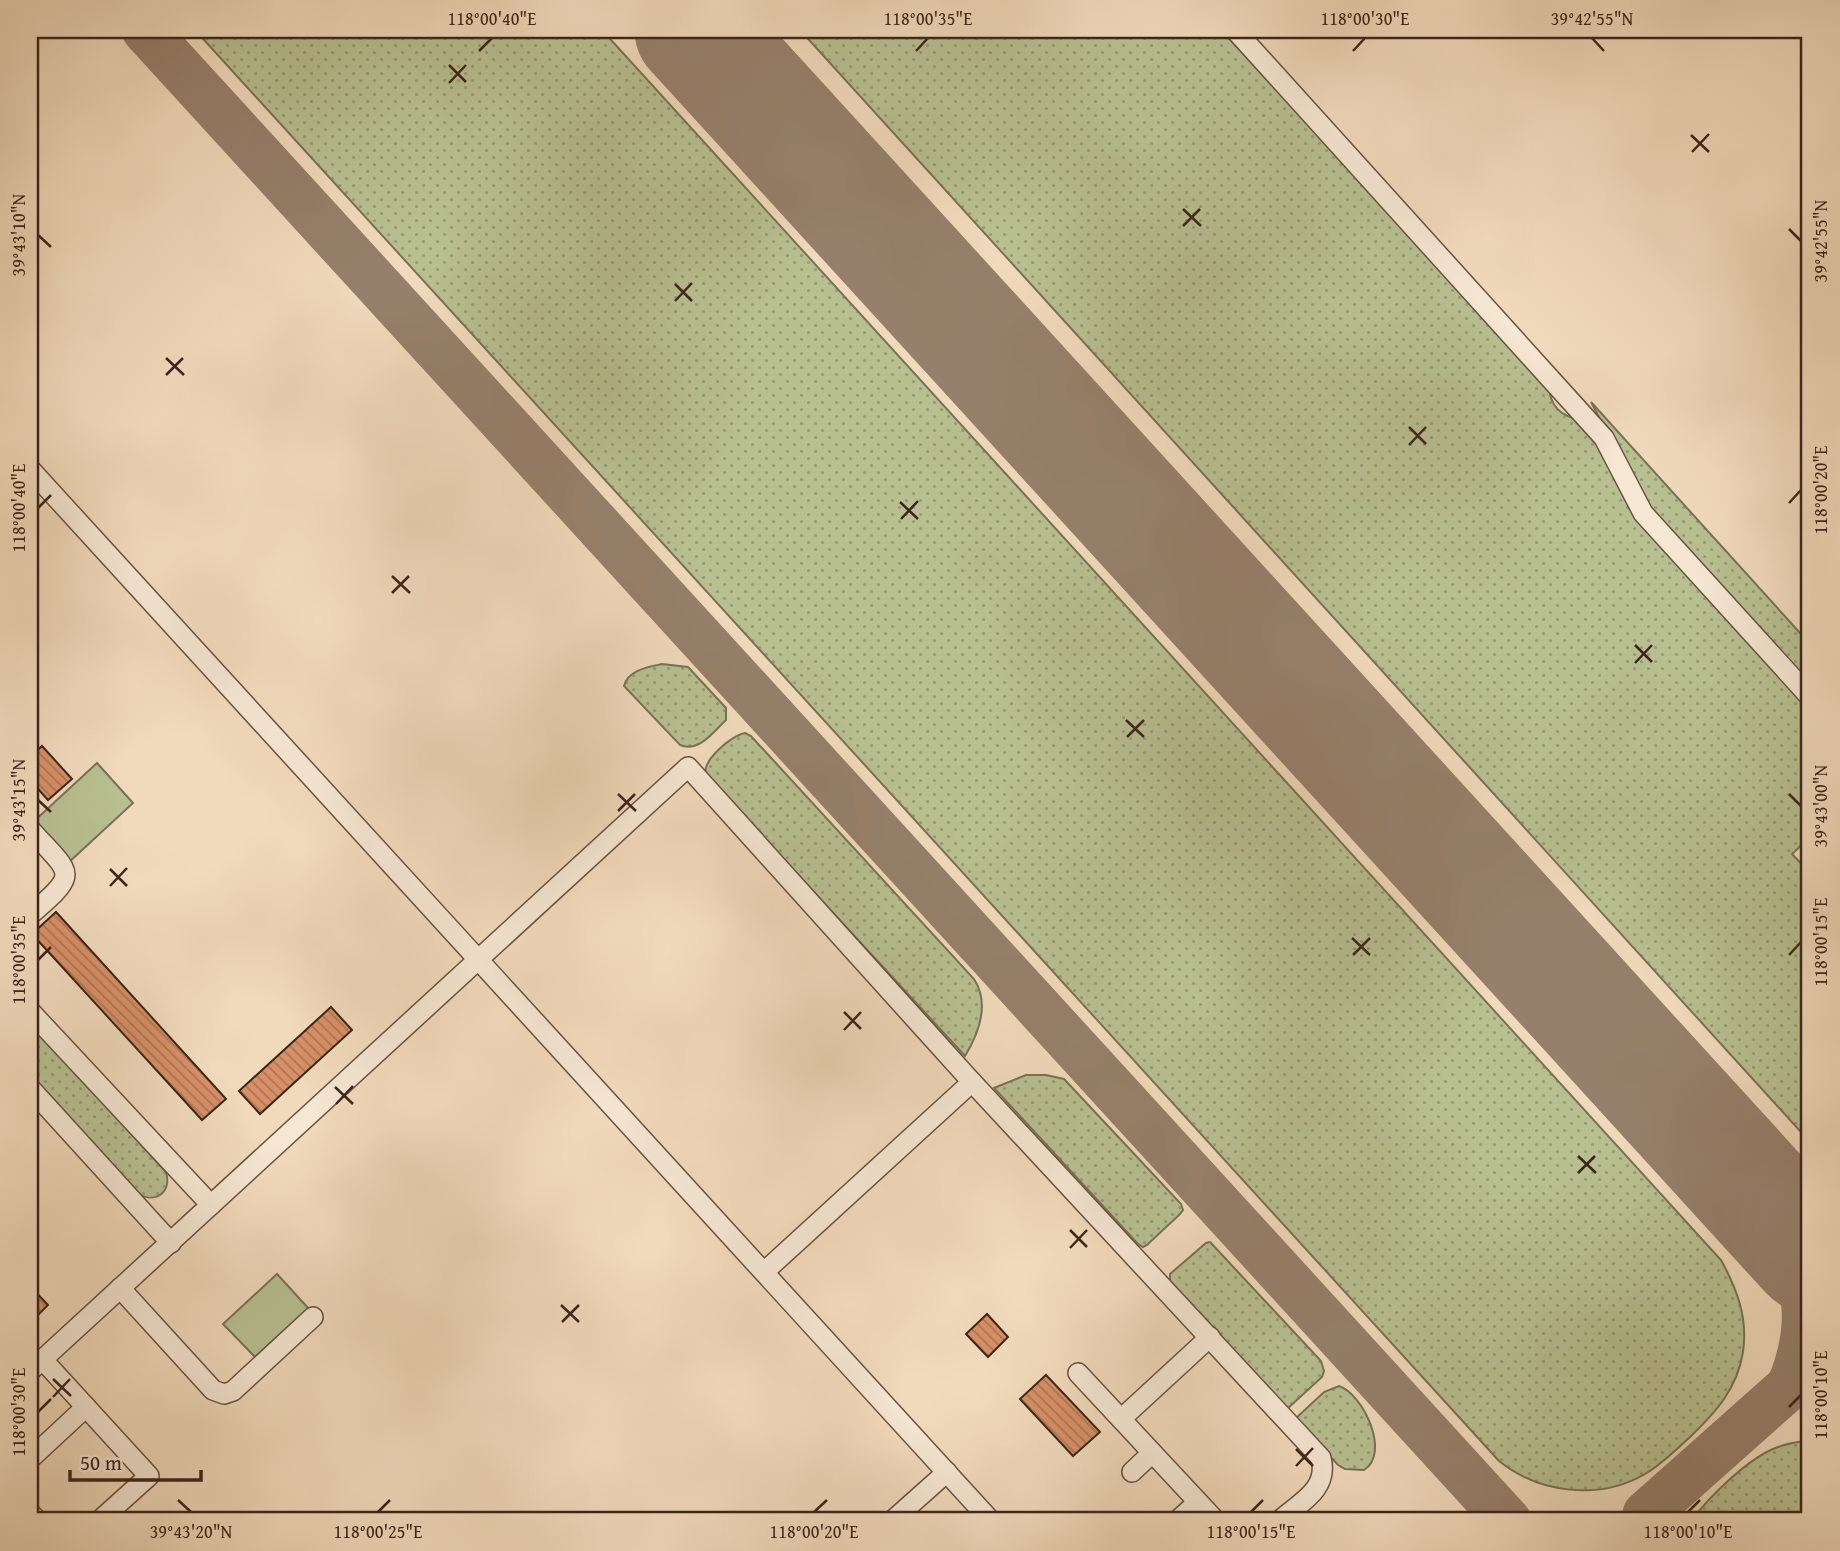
<svg xmlns="http://www.w3.org/2000/svg" width="1840" height="1551" viewBox="0 0 1840 1551" font-family="'Gentium Book Plus',serif">
<style>
.grass{fill:url(#grass-dots);stroke:#7a7256;stroke-width:2}
.garden{fill:#b8c092;stroke:#7a7256;stroke-width:2}
.lines{fill:none;stroke-linecap:round;stroke-linejoin:round}
.taxiway{stroke:#96806b;stroke-width:47}
.runway{stroke:#96806b;stroke-width:119}
.building{fill:url(#building-back-hatch);stroke:#3c251a;stroke-width:2}
.minor-casing{stroke:#695242;stroke-width:22}
.minor{stroke:#f6e7d3;stroke-width:19}
.ticks{fill:none;stroke:#3c251a;stroke-width:2.5}
.neatline{fill:none;stroke:#3c251a;stroke-width:2.5}
.ticks-label{font-size:18px;text-anchor:middle;fill:#3c251a}
</style>
<defs>
<pattern id="grass-dots" width="8" height="8" patternUnits="userSpaceOnUse" patternTransform="scale(1.75)"><rect width="8" height="8" fill="#b8c092"/><path d="M2 2h.1M6 6h.1" fill="none" stroke="#979c76" stroke-width="1.8" stroke-linecap="round"/></pattern>
<pattern id="building-back-hatch" width="6" height="6" patternUnits="userSpaceOnUse" patternTransform="scale(1.75)"><rect width="6" height="6" fill="#d79067"/><path d="M-1 5l2 2M0 0l6 6M5-1l2 2" fill="none" stroke="#b07554"/></pattern>
</defs>
<rect width="100%" height="100%" fill="#f1dabc"/>
<filter id="stains"><feTurbulence type="fractalNoise" baseFrequency=".00286" numOctaves="4"/><feColorMatrix values="0 0 0 0 .2 0 0 0 0 .09 0 0 0 0 .02 0 0 0 .5 -.17"/></filter>
<radialGradient id="worn" r=".72"><stop offset=".6" stop-color="#630" stop-opacity="0"/><stop offset="1" stop-color="#630" stop-opacity=".3"/></radialGradient>
<g class="grass">
<path d="M 195,30 L 602,30 L 1721,1260 C 1737,1289 1748,1318 1743,1352 C 1737,1389 1716,1412 1690,1437 C 1676,1450 1662,1464 1645,1474 C 1599,1501 1539,1493 1499,1461 Z"/>
<path d="M 800,30 L 1226,30 L 1548,383 C 1550,407 1560,416 1583,421 L 1603,449 L 1810,705 L 1810,837 L 1792,854 L 1810,873 L 1810,1142 Z"/>
<polygon points="1591,402 1810,644 1810,686 1645,505"/>
<path d="M 662,664 L 688,667 L 726,708 L 726,720 C 713,732 699,753 680,745 L 624,686 C 628,670 648,667 662,664 Z"/>
<path d="M 745,733 L 751,736 L 974,979 C 990,1004 979,1033 965,1056 L 706,775 C 701,761 732,735 745,733 Z"/>
<path d="M 30,1023 L 166,1172 C 172,1192 156,1204 138,1194 L 30,1076 Z"/>
<polygon points="1026,1075 1046,1075 1064,1079 1181,1204 1183,1210 1180,1214 1147,1245 1143,1247 1138,1244 994,1088"/>
<polygon points="1210,1242 1321,1361 1324,1371 1322,1377 1287,1409 1170,1281 1170,1274 1206,1243"/>
<path d="M 1339,1386 C 1363,1394 1391,1453 1364,1470 L 1345,1469 L 1338,1465 L 1295,1419 L 1324,1392 Z"/>
<path d="M 1810,1440 L 1810,1521 L 1691,1521 C 1709,1497 1749,1457 1778,1447 C 1788,1443 1800,1442 1810,1440 Z"/>
</g>
<g class="garden">
<polygon points="97,763 133,803 68,863 32,823"/>
<polygon points="277,1274 309,1309 256,1358 223,1324"/>
</g>
<g class="lines">
<g class="taxiway">
<polyline points="145,30 1508,1521"/>
<path d="M 1780,1221 C 1805,1285 1817,1320 1790,1386 L 1810,1380"/>
<polyline points="1646,1514 1790,1386"/>
</g>
<polyline class="runway" points="694,30 1810,1253"/>
</g>
<g class="building">
<polygon points="42,746 72,779 48,800 30,780 30,757"/>
<polygon points="56,912 226,1099 202,1120 32,934"/>
<polygon points="331,1007 352,1030 260,1114 239,1091"/>
<polygon points="30,1286 48,1305 30,1323"/>
<polygon points="987,1314 1008,1337 988,1357 966,1334"/>
<polygon points="1046,1375 1100,1432 1073,1456 1020,1399"/>
</g>
<g class="lines">
<g class="minor-casing">
<g id="minor">
<polyline points="1235,30 1604,438 1643,513 1810,697"/>
<polyline points="30,469 991,1521"/>
<path d="M 30,829 C 72,876 81,871 30,915"/>
<polyline points="30,1011 211,1205"/>
<path d="M 972,1082 L 1321,1458 C 1329,1489 1301,1502 1279,1521"/>
<polyline points="30,1088 171,1243"/>
<polyline points="120,1288 213,1390 224,1394 233,1391 313,1317"/>
<polyline points="42,1359 149,1476 99,1521"/>
<polyline points="30,1371 688,767 972,1082 764,1272"/>
<polyline points="1078,1373 1216,1521"/>
<polyline points="1121,1419 1210,1337"/>
<polyline points="30,1459 86,1407"/>
<polyline points="1132,1472 1152,1453"/>
<polyline points="30,1513 38,1521"/>
<polyline points="892,1521 947,1472"/>
<polyline points="1177,1521 1198,1502"/>
</g>
</g>
<use href="#minor" class="minor"/>
</g>
<path class="ticks" d="M 1592,38 L 1604,51M 479,51 L 492,38M 916,51 L 928,38M 1353,51 L 1365,38M 449,65 L 466,82M 449,83 L 466,65M 1691,135 L 1709,152M 1692,152 L 1709,134M 1183,209 L 1201,226M 1183,226 L 1200,209M 1789,229 L 1801,241M 38,235 L 51,247M 675,284 L 692,301M 675,301 L 692,283M 166,358 L 184,375M 166,375 L 183,358M 1409,427 L 1426,444M 1409,445 L 1426,427M 900,502 L 918,519M 1789,503 L 1801,490M 38,508 L 51,495M 901,519 L 918,501M 392,576 L 410,593M 392,593 L 409,576M 1635,645 L 1652,662M 1635,663 L 1652,645M 1126,720 L 1144,737M 1127,737 L 1144,720M 618,794 L 636,811M 1789,794 L 1801,806M 38,800 L 51,812M 618,811 L 635,794M 110,869 L 127,886M 110,886 L 127,868M 1352,938 L 1370,955M 1353,955 L 1370,938M 1789,955 L 1801,942M 38,960 L 51,947M 844,1012 L 861,1029M 844,1030 L 861,1012M 335,1087 L 353,1104M 336,1104 L 353,1086M 1578,1156 L 1596,1173M 1578,1173 L 1595,1156M 1070,1230 L 1087,1247M 1070,1248 L 1087,1230M 561,1305 L 579,1322M 562,1322 L 579,1305M 53,1379 L 71,1396M 53,1397 L 70,1379M 1789,1407 L 1801,1395M 38,1412 L 51,1399M 1296,1449 L 1313,1466M 1296,1466 L 1313,1448M 178,1500 L 191,1512M 378,1512 L 390,1500M 814,1512 L 827,1500M 1251,1512 L 1263,1500M 1688,1512 L 1700,1500"/>
<rect width="1840" height="1551" fill="none" stroke="#f1dabc" stroke-width="77"/>
<path d="M70 1470v10h131v-10" fill="none" stroke="#3c251a" stroke-width="3.5"/>
<text x="80" y="1470" font-size="21" fill="#3c251a" stroke="#f6e7d3" stroke-width="5" paint-order="stroke">50 m</text>
<rect x="38" y="38" width="1763" height="1474" class="neatline"/>
<g class="ticks-label">
<text x="492" y="25">118°00'40"E</text>
<text x="928" y="25">118°00'35"E</text>
<text x="1365" y="25">118°00'30"E</text>
<text x="1592" y="25">39°42'55"N</text>
<text transform="translate(19 235) rotate(-90)" y="6">39°43'10"N</text>
<text transform="translate(1821 241) rotate(-90)" y="6">39°42'55"N</text>
<text transform="translate(1821 490) rotate(-90)" y="6">118°00'20"E</text>
<text transform="translate(19 508) rotate(-90)" y="6">118°00'40"E</text>
<text transform="translate(19 800) rotate(-90)" y="6">39°43'15"N</text>
<text transform="translate(1821 806) rotate(-90)" y="6">39°43'00"N</text>
<text transform="translate(1821 942) rotate(-90)" y="6">118°00'15"E</text>
<text transform="translate(19 960) rotate(-90)" y="6">118°00'35"E</text>
<text transform="translate(1821 1395) rotate(-90)" y="6">118°00'10"E</text>
<text transform="translate(19 1412) rotate(-90)" y="6">118°00'30"E</text>
<text x="191" y="1538">39°43'20"N</text>
<text x="378" y="1538">118°00'25"E</text>
<text x="814" y="1538">118°00'20"E</text>
<text x="1251" y="1538">118°00'15"E</text>
<text x="1688" y="1538">118°00'10"E</text>
</g>
<rect width="100%" height="100%" filter="url(#stains)"/>
<rect width="100%" height="100%" fill="url(#worn)"/>
</svg>
